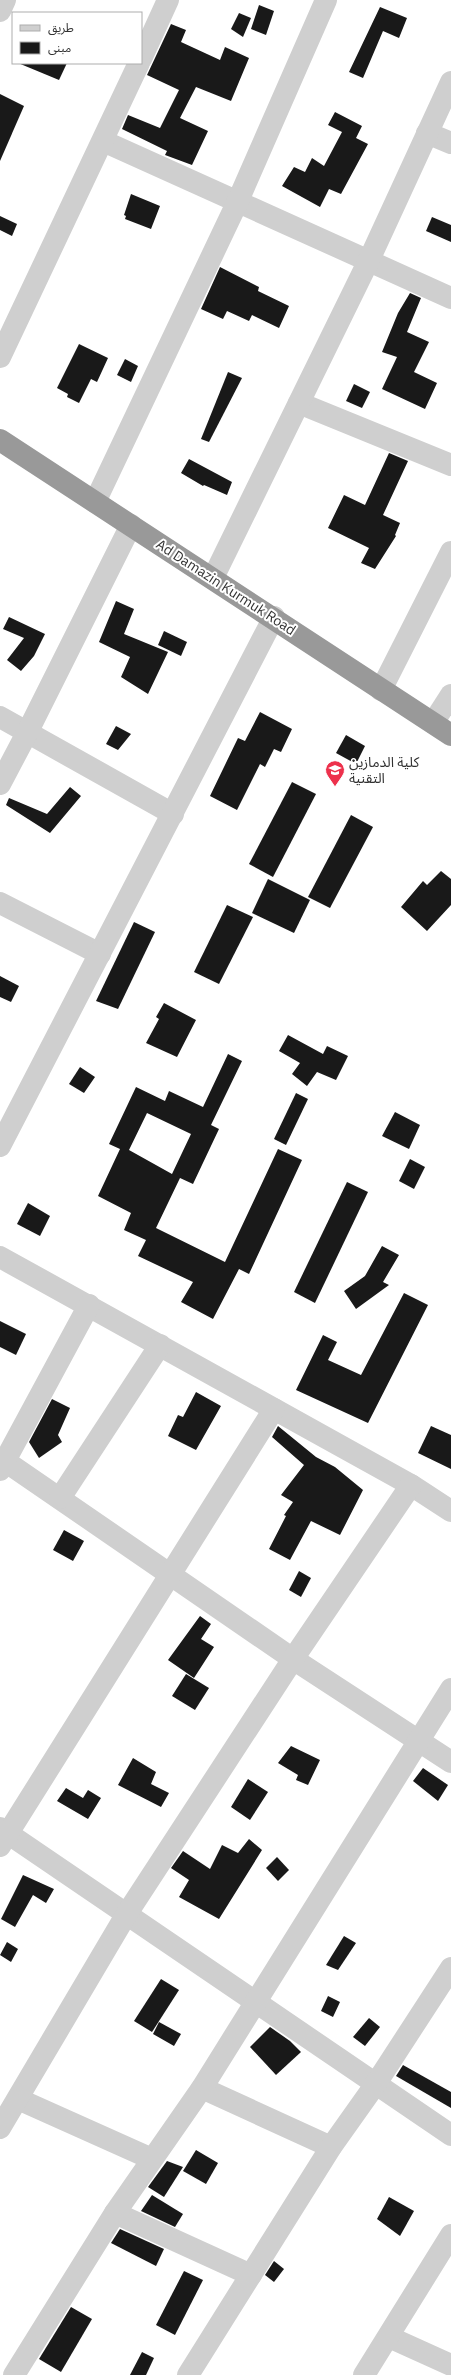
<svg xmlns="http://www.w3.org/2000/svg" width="451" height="2375" viewBox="0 0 451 2375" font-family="'IBM Plex Sans','Noto Sans Arabic',sans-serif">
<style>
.building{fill:#191919;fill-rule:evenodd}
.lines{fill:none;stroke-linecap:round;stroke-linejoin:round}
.minor{stroke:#cfcfcf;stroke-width:22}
.highway{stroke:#999;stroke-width:22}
.labels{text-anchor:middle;stroke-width:4;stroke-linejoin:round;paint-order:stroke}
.street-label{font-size:14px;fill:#323232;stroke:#fff}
.poi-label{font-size:14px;fill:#323232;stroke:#fff;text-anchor:start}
</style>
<rect width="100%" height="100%" fill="#fff"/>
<g class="building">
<polygon points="259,5 274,11 266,35 251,29"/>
<polygon points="380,7 407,18 399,38 383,31 363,78 349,72"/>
<polygon points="239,13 251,18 243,37 231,29"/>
<polygon points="171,24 186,30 181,42 220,60 225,47 249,58 231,101 196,87 180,118 208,131 192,165 165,155 167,151 122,129 128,115 160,128 179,90 147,75"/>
<polygon points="18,63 67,63 59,80"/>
<polygon points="0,94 24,106 0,161"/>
<polygon points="335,112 362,126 356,138 368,144 341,194 329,189 320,207 282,186 294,167 305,172 312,158 324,166 342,132 328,125"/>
<polygon points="131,194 160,206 151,229 125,219 126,216 124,215"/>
<polygon points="0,216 17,224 12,236 0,230"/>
<polygon points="432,217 451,225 451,242 426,231"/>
<polygon points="220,267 259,287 258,291 289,306 279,328 252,315 249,321 227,311 223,319 201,309"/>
<polygon points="410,293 421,298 407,332 429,342 414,372 437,383 425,409 382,389 397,357 382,352 398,313"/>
<polygon points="79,344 108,358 97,382 91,379 79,403 67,397 68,394 57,388"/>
<polygon points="125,359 138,366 131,382 117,375"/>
<polygon points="228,372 242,378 209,442 201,439"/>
<polygon points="354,384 370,392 362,408 346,401"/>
<polygon points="389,453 408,461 383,515 400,523 395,535 396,536 375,569 361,563 369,548 328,528 344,495 365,505"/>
<polygon points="189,459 232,482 227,495 204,485 203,486 181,473"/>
<polygon points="116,601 134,609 124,634 168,652 148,694 121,677 130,657 99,642"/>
<polygon points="9,617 45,634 34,656 21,671 7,660 24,638 3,629"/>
<polygon points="164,631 187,642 181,656 158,645"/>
<polygon points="260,712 292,729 281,752 274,749 265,767 260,764 237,810 210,796 238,738 245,741"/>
<polygon points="116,726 131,734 118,750 106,744"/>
<polygon points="346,735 365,746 356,764 336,753"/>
<polygon points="292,782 316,794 273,877 249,864"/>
<polygon points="70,787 81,796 50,833 6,805 9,798 47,814"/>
<polygon points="351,815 373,827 330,908 308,897"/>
<polygon points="441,871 451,879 451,905 427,931 401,907 423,881 427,885"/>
<polygon points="268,879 310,900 294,933 252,913"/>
<polygon points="227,905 253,917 219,984 194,972"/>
<polygon points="134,922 155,932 118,1009 96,1001"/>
<polygon points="0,976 19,986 11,1002 0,997"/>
<polygon points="164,1003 196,1020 177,1057 146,1043 159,1019 156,1017"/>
<polygon points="288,1035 323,1054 327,1046 348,1056 336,1080 317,1072 307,1086 292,1074 300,1063 279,1051"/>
<path d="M 228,1054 L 242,1061 L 211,1125 L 219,1129 L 193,1184 L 180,1178 L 156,1228 L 225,1262 L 278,1149 L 302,1160 L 249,1274 L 239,1269 L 213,1319 L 181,1302 L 193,1282 L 138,1256 L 146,1240 L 124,1230 L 131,1213 L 98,1196 L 120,1149 L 109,1144 L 136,1087 L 165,1101 L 169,1091 L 203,1107 ZM 147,1113 L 191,1134 L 172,1174 L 129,1150 Z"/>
<polygon points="80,1067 95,1077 84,1093 69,1084"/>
<polygon points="296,1093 308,1099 286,1145 274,1139"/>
<polygon points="395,1112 420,1125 409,1149 382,1136"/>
<polygon points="410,1159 425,1167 414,1189 399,1181"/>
<polygon points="347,1182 368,1192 315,1303 294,1292"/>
<polygon points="28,1203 50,1216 40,1236 17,1224"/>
<polygon points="382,1246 399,1255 383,1282 389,1285 356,1309 344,1291 365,1276"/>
<polygon points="404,1293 428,1305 368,1423 296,1390 323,1335 337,1342 328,1360 361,1375"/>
<polygon points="0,1321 26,1334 16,1355 0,1347"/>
<polygon points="196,1392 221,1406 196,1450 168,1436 178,1415 183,1417"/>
<polygon points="52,1399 70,1408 58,1435 62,1442 39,1458 29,1442"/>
<polygon points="278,1426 316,1457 335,1467 363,1490 340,1535 311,1521 290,1560 269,1549 286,1516 284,1515 293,1502 281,1495 304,1465 272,1437"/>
<polygon points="431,1426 451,1435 451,1469 418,1453"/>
<polygon points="64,1530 84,1541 73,1561 53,1550"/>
<polygon points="299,1571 311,1578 301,1597 289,1590"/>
<polygon points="200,1616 211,1624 201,1639 214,1647 194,1678 168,1660"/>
<polygon points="186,1674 209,1688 195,1710 172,1696"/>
<polygon points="291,1746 320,1760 308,1785 296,1780 298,1775 278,1763"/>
<polygon points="133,1758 156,1772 151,1784 169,1793 161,1807 118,1785"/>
<polygon points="423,1768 448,1785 438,1801 413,1781"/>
<polygon points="248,1779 268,1792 250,1820 231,1807"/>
<polygon points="66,1788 83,1798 88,1790 101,1798 88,1819 57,1801"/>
<polygon points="249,1839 262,1850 219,1919 179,1897 189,1880 171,1868 183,1851 210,1869 222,1845 238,1853"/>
<polygon points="277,1857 289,1870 278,1881 266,1868"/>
<polygon points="23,1875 54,1889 46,1903 33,1895 15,1927 1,1919"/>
<polygon points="344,1936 356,1943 338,1970 326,1965"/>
<polygon points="7,1942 18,1949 11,1962 0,1955"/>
<polygon points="161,1979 179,1990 152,2032 134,2021"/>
<polygon points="328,1996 340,2002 333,2017 321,2011"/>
<polygon points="369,2018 380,2027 365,2046 353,2037"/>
<polygon points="159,2022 181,2034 174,2046 153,2034"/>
<polygon points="270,2027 290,2041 301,2052 276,2075 250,2047"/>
<polygon points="403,2065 451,2092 451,2108 396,2076"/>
<polygon points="196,2150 218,2163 206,2184 183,2171"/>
<polygon points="167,2161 183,2167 164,2197 148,2187"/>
<polygon points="152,2195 183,2214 175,2227 141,2211"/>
<polygon points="389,2197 414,2211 400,2236 377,2219"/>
<polygon points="120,2229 164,2249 156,2266 111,2243"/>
<polygon points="274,2261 284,2269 274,2282 265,2275"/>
<polygon points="184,2271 203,2280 175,2335 156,2325"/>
<polygon points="71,2307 92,2319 61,2372 39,2359"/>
<polygon points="142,2352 154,2358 146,2375 130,2375"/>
</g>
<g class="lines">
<g class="minor">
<polyline points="0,11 5,0"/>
<polyline points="141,59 168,0"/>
<polyline points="427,133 451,143"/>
<polyline points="103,141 451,298"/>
<polyline points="0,357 139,63"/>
<polyline points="299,403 451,465"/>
<polyline points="95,502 237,203 326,0"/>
<polyline points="213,578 369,260 451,82"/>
<polyline points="381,690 451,552"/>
<polyline points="0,717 173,814"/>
<polyline points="433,723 451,695"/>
<polyline points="0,784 28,731 131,525"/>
<polyline points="0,903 100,954"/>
<polyline points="0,1146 274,617"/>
<polyline points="0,1257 411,1485 451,1511"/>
<polyline points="5,1461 293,1659 451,1762"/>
<polyline points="0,1470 89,1305"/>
<polyline points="60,1498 160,1345"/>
<polyline points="0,1828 451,2135"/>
<polyline points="0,1846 274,1409"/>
<polyline points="202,2088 331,2147"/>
<polyline points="18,2099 152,2159"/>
<polyline points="0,2128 126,1915 293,1659 411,1485"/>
<polyline points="115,2213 251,2275"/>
<polyline points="389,2337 451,2365"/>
<polyline points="14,2375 115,2213 202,2088 451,1689"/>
<polyline points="188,2375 331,2147 375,2085 451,1968"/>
<polyline points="364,2375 451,2235"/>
</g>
<polyline class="highway" points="0,440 451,735"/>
</g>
<defs>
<g id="university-pin" transform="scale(1)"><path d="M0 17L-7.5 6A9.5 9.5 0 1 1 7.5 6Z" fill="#ed314c" stroke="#fff"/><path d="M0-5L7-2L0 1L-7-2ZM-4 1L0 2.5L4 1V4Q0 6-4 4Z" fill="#fff"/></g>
</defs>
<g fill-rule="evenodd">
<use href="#university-pin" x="335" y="770"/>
</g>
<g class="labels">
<g class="street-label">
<text transform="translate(226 587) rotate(33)" y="5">Ad Damazin Kurmuk Road</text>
</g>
<g class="poi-label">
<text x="349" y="767">كلية الدمازين<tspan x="349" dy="16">التقنية</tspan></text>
</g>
</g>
<rect x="12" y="12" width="130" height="52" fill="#ffffff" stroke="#adadad"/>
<rect x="20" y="25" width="20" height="6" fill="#cfcfcf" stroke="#adadad"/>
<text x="48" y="32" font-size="12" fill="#323232">طريق</text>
<rect x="20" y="42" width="20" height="12" fill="#191919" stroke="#adadad"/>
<text x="48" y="52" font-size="12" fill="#323232">مبنى</text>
</svg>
